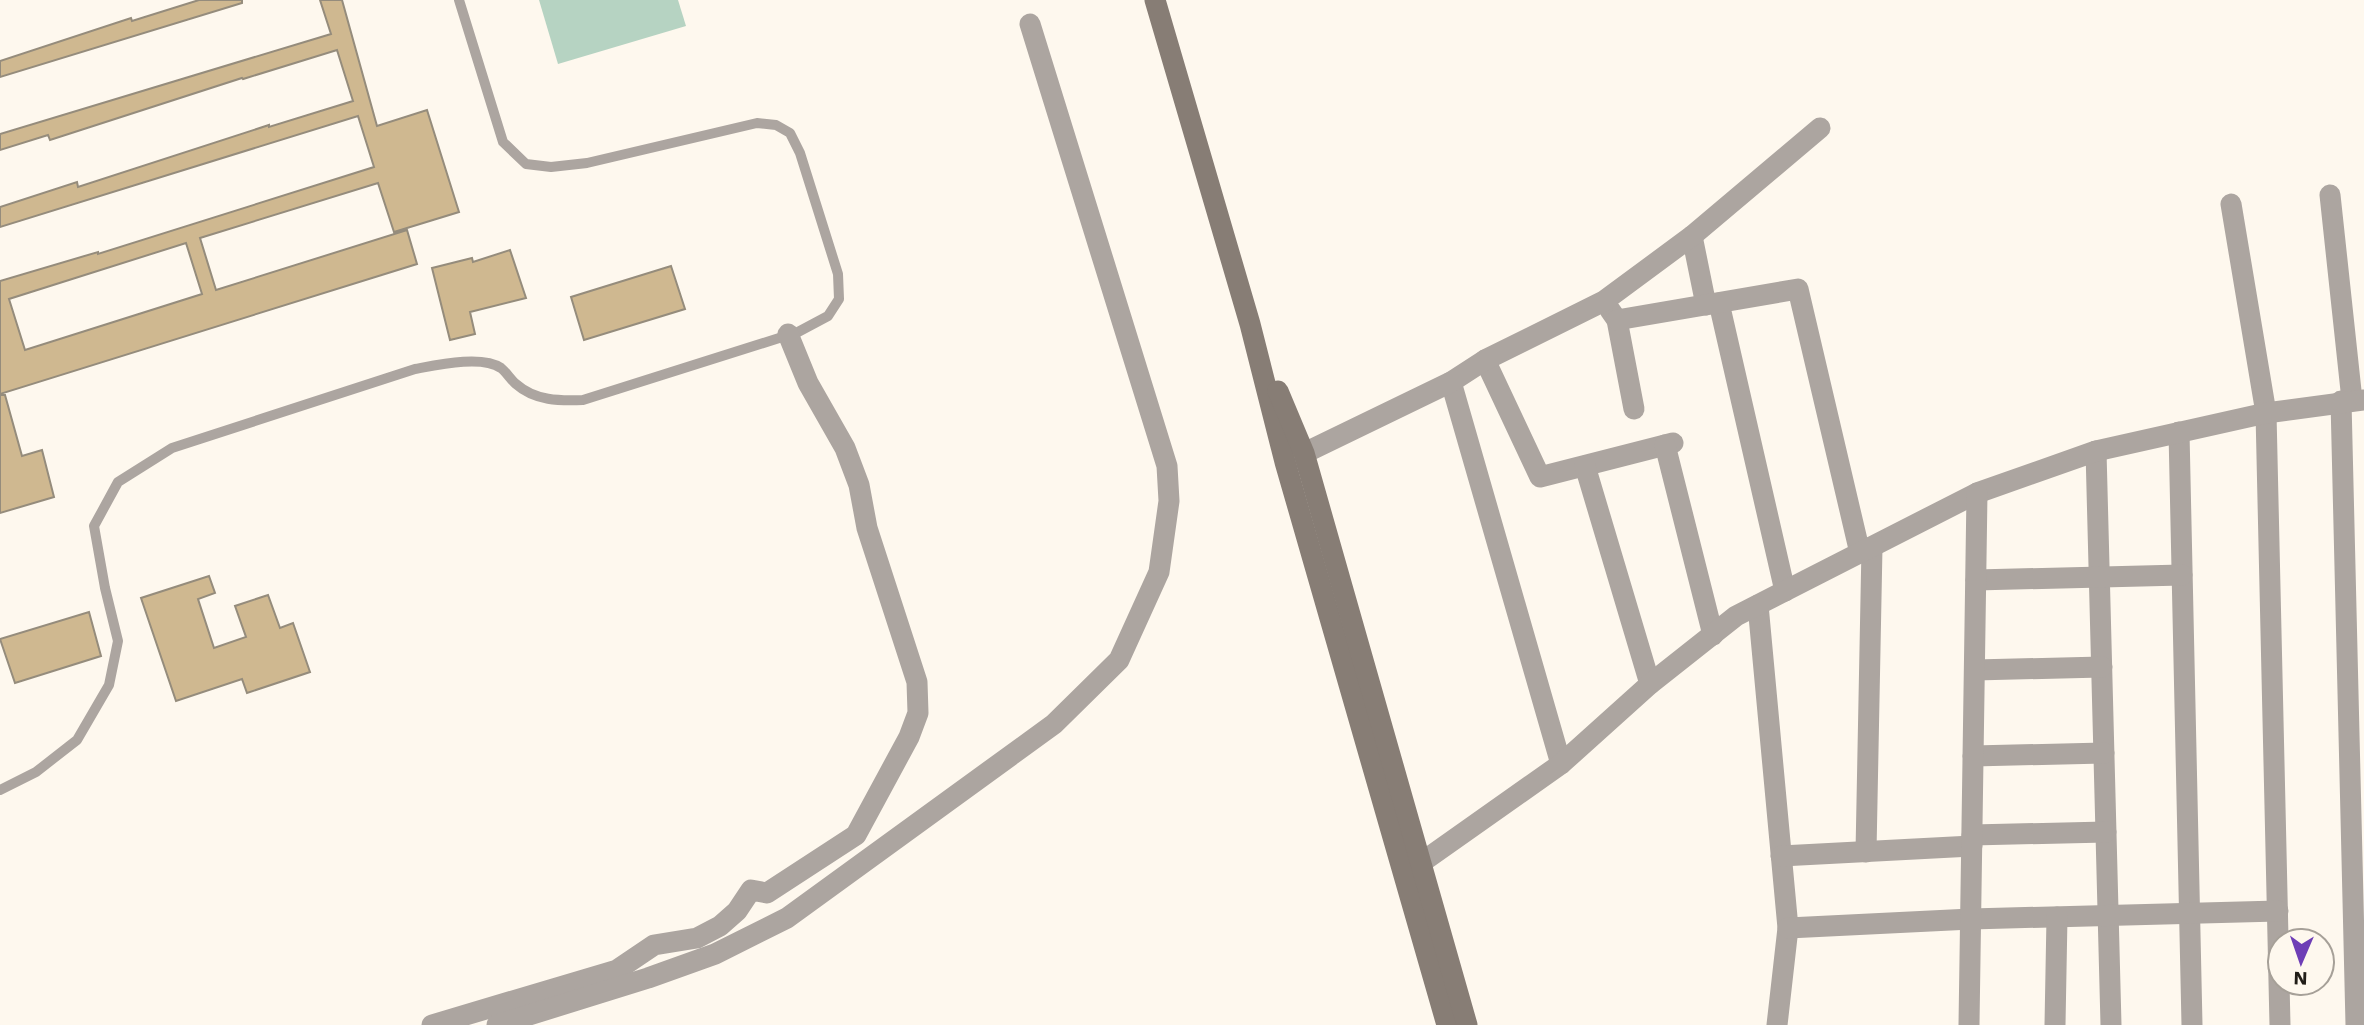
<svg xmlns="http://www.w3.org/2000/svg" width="2364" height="1025" viewBox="0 0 2364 1025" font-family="'Work Sans',sans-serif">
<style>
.green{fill:#b6d3c2}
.building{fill:#cfb890;stroke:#958c7c;stroke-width:2;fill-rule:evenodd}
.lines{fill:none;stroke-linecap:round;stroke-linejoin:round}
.lane{stroke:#aca5a0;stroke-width:10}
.street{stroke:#aca5a0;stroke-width:21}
.secondary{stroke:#877d75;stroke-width:21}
</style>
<rect width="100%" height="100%" fill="#fef8ee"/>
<polygon class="green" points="539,0 678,0 686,26 558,64"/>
<g class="building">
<polygon points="199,0 242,0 242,3 0,77 0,61 131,18 132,21"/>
<path d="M 320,0 L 342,0 L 377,126 L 427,110 L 459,212 L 394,232 L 378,183 L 200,238 L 216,290 L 407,230 L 417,264 L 0,394 L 0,281 L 98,252 L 98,254 L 374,167 L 358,116 L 0,227 L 0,207 L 77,182 L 78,187 L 269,125 L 269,127 L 353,101 L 337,50 L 243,79 L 242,78 L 50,140 L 48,135 L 0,150 L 0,134 L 331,34 ZM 186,243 L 202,294 L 25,350 L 9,299 Z"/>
<polygon points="510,250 526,298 470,312 475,334 450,340 432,268 472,258 473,262"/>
<polygon points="671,266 685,309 584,340 571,297"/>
<polygon points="0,395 5,395 22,456 42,450 54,497 0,513"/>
<polygon points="209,576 215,593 198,599 214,648 246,637 235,606 268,595 280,628 293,623 310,672 247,693 242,679 176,701 141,598"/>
<polygon points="89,612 101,656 15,683 0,639"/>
</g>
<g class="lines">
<path class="lane" d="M 0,790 L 36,772 L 77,740 L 109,685 L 118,641 L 105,588 L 94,526 L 118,482 L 172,448 L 415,369 C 437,365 482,355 501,368 C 507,373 511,380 516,384 C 535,401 560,401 583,400 L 798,332 L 828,316 L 839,299 L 838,274 L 800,153 L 790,133 L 776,125 L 757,123 L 587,163 L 551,167 L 526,164 L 503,142 L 459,0"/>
<g class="street">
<polyline points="2330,195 2352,400"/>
<polyline points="2231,204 2266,413 2280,1025"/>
<polyline points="1692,236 1706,305"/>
<polyline points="1719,303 1785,591"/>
<polyline points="1610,310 1617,320 1634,409"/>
<polyline points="1617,320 1798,289 1860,553"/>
<polyline points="1485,360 1540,477 1673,443"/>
<polyline points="1451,382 1561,764"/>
<polyline points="2341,401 2356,1025"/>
<polyline points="2179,432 2192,1025"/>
<polyline points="1665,445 1713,635"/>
<polyline points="2096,451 2111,1025"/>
<polyline points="1288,461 1451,382 1485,360 1604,301 1692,236 1820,128"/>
<polyline points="1585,466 1650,684"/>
<polyline points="1976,580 2182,575"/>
<polyline points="1758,605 1788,928 1777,1025"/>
<polyline points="1975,670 2102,667"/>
<polyline points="1973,756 2104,753"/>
<polyline points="1972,835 2106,832"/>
<polyline points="1866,852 1872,547"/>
<polyline points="1781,856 1972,846"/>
<polyline points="1408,872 1561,764 1650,684 1736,616 1977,493 2096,451 2266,413 2364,400"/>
<polyline points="1788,928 1971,919 2278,911"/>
<polyline points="432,1025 617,970 654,945 697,938 720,926 737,911 751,890 767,893 856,835 909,737 918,713 917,682 867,528 859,485 845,448 808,383 788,334"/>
<polyline points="497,1025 648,978 715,954 787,918 1054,724 1119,660 1159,572 1169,501 1167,466 1030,24"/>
<polyline points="1969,1025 1977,493"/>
<polyline points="2055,1025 2057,917"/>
</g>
<g class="secondary">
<polyline points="1155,0 1250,324 1285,462 1447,1025"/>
<polyline points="1278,391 1304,453 1467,1025"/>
</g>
</g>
<g transform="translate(2301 962) rotate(182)"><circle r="33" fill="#fef8ee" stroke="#a6a098" stroke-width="2"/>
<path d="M0-5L12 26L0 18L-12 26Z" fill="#6e3eb6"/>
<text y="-10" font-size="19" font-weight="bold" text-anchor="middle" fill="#211d17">N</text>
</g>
</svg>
